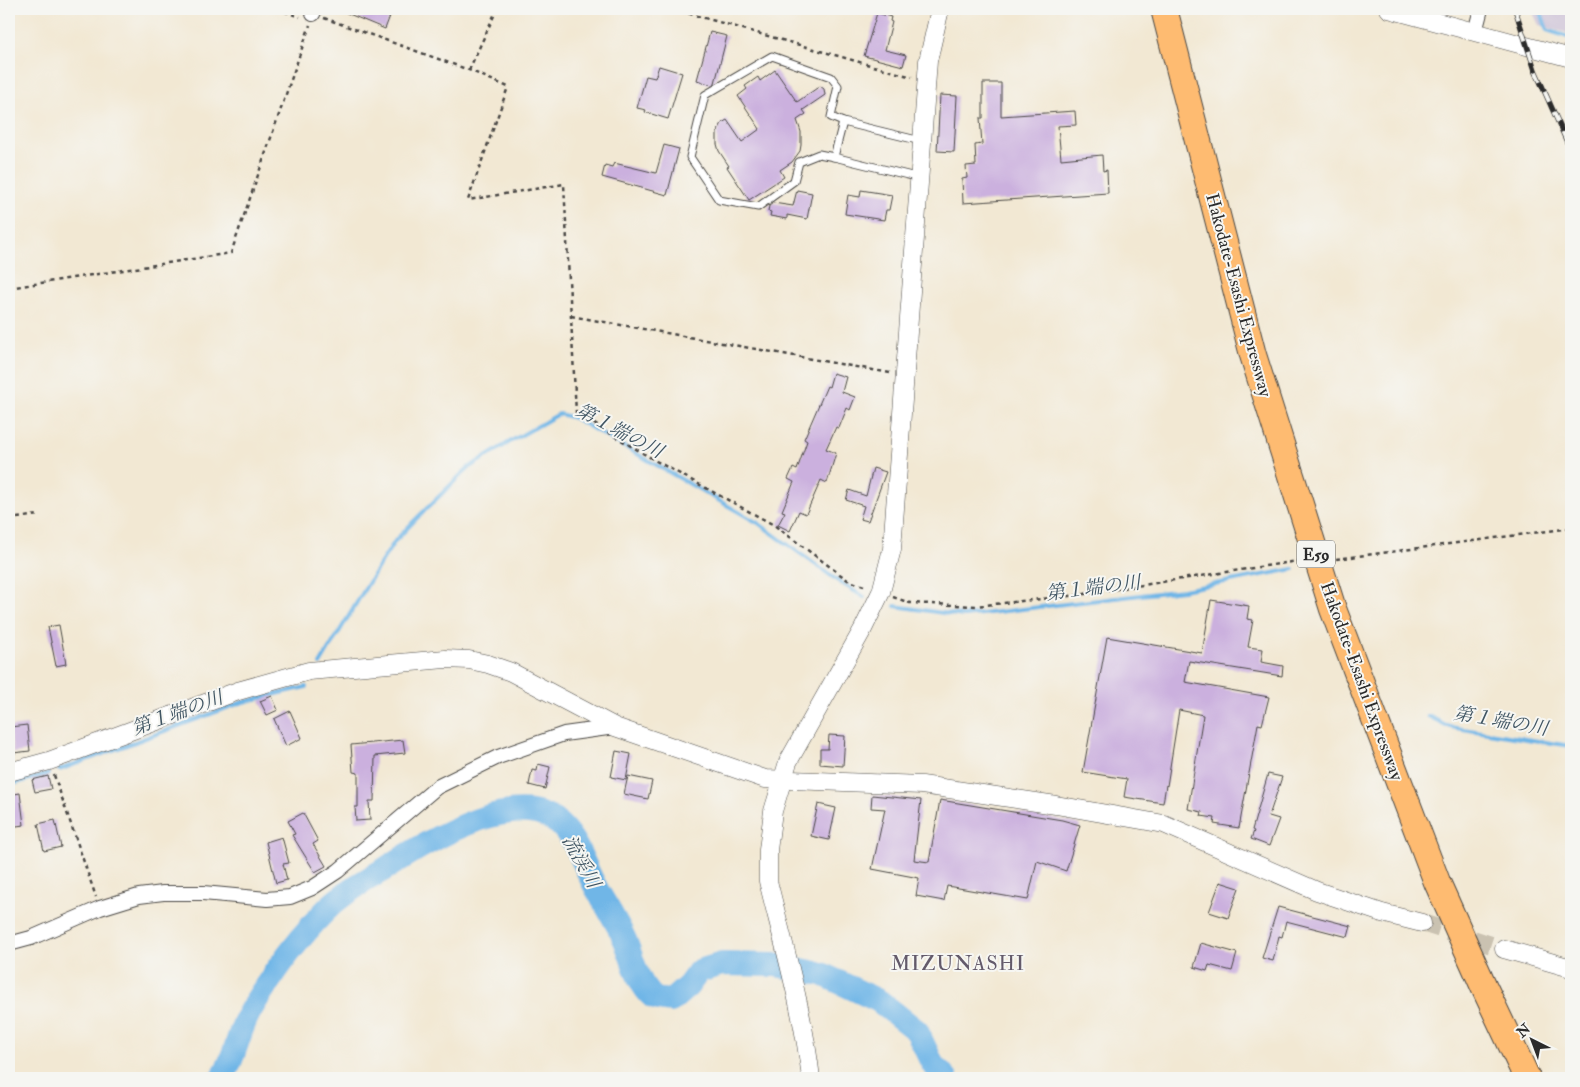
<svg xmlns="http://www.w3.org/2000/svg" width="1580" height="1087" viewBox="0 0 1580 1087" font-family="'IM FELL Double Pica','Noto Serif JP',serif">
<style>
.industrial{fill:#cbbfd5}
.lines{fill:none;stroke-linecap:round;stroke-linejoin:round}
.stream{stroke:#70b6e7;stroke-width:4}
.river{stroke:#70b6e7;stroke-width:24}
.building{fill:#cbb0de}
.tertiary-tunnel{stroke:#cac2b1;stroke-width:18;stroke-dasharray:18 9;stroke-linecap:butt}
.service-casing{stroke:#494744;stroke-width:9}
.minor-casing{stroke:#494744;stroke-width:16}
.tertiary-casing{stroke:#494744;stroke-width:19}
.motorway-casing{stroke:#494744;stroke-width:28}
.path{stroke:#494744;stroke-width:2.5;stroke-dasharray:4 4;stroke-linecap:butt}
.service{stroke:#fff;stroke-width:7}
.minor{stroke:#fff;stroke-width:14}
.tertiary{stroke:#fff;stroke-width:18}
.motorway{stroke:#febb71;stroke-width:26}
.rail-casing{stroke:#2b2b2b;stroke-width:5.5}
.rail{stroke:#f6f6f2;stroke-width:4;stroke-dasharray:11;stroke-linecap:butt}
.labels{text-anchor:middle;stroke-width:4;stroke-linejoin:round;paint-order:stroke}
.shield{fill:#f6f6f2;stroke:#686867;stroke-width:1}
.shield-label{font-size:16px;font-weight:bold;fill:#2b2b2b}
.street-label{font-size:18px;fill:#2b2b2b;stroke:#f6f6f2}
.water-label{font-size:19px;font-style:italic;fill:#405563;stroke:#f6f6f2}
.quarter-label{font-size:20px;letter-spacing:1px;fill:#635a6a;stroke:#f6f6f2}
</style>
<rect width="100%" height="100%" fill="#f6f6f2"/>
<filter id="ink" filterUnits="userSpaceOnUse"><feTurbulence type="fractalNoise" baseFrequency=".02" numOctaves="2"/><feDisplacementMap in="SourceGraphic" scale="10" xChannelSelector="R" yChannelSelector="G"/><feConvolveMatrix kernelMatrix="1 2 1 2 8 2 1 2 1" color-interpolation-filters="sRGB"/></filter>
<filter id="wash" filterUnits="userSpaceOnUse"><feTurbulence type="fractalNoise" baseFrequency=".0096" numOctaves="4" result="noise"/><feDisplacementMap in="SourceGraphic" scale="20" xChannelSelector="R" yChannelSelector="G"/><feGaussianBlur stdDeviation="1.12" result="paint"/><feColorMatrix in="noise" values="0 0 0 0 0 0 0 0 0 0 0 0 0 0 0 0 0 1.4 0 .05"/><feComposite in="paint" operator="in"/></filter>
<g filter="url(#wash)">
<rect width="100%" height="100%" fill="#f2e8d3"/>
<polygon class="industrial" points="1531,9 1571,9 1571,34 1539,25"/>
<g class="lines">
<g class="stream">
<polyline points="1540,9 1547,30 1571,38"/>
<polyline points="895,606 964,616 1183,590 1294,569"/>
<polyline points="320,664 378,567 395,541 415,520 468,468 513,440 559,414 574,418 758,523 838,581 864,597"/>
<polyline points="1428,716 1450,727 1571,746"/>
<polyline points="59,770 243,702 306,687"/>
<polyline points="9,785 48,774"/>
</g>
<path class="river" d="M 222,1078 C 234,1060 237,1038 246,1019 C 254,1002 266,986 276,971 C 291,949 310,926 329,907 C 346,891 368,879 388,867 C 429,841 520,783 563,828 C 578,844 584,865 594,884 C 604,903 616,920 625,940 C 633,959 637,983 653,997 C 657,1000 665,1000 671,1001 L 688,986 L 699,971 L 722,964 L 776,965 L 822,974 L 879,1001 L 917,1031 L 932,1063 L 946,1078"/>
</g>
<g id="blocks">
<g class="building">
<polygon points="337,9 381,9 379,12 390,16 385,29"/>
<polygon points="877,13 891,17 890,21 892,22 885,50 906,55 903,66 864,56"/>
<polygon points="710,32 727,36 715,83 712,85 697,80"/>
<polygon points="659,66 682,73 668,119 645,112 646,110 637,108 646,76 655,78"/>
<polygon points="775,70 797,102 820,86 824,89 825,95 803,110 806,114 797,120 801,132 801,145 800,151 792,162 780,170 784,177 749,200 727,167 729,166 719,151 717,144 717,133 722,123 727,120 742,142 760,129 738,96 747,89 745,86 758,77 760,81"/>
<polygon points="983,83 1001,83 1001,116 1075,111 1076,125 1058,126 1061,159 1102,155 1103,171 1107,170 1108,193 963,203 962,179 967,178 966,166 976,165 975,145 982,144 980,118 983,118"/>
<polygon points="940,95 957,96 954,152 937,151"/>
<polygon points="664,145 679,149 667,195 602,177 605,165 612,167 614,163 656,173"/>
<polygon points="797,190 812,193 807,219 787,215 787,219 770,216 771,212 768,211 769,206 773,203 793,206"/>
<polygon points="861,190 892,195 889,210 886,210 884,220 845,214 848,195 860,197"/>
<polygon points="833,373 846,377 842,392 855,397 850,410 847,408 839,428 836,427 826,449 836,453 827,483 821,480 806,514 799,511 790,531 778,525 785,512 782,511 794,482 788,479 793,468 797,470 807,441 804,439 827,386 829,387"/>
<polygon points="873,468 886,472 868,521 860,519 864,506 846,500 849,490 866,496"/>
<polygon points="1211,600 1249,606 1247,619 1253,620 1248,647 1263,649 1261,662 1283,666 1282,676 1189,661 1185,682 1269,697 1262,725 1258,724 1239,828 1214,824 1215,818 1201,816 1202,812 1188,809 1203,715 1179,710 1167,786 1166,785 1163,803 1124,797 1127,779 1083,772 1107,637 1202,653"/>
<polygon points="59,625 66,664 56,666 48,627"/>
<polygon points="272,696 278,710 267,715 260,701"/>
<polygon points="290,711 302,738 286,746 274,719"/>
<polygon points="27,725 30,751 13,753 10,727"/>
<polygon points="829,735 845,736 843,766 820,764 820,749 828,749"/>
<polygon points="403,740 405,753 375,756 374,801 369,801 370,820 356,821 355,807 358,807 358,773 353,772 351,745"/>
<polygon points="616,751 631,754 626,780 611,777"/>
<polygon points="538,764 550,767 545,789 529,785 532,770 537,771"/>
<polygon points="1268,774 1282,777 1269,816 1279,819 1269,846 1251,839 1254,831 1252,830"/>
<polygon points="48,776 51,789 35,792 32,780"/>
<polygon points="628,776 652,781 648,799 624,794"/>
<polygon points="20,793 24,825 9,827 9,795"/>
<polygon points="872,795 921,800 914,860 929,862 940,800 1062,820 1080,825 1066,871 1037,861 1028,900 947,886 944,901 916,896 919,878 872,869 885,809 871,808"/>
<polygon points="818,804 836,808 829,840 811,836"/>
<polygon points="303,813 318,841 313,844 326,866 315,872 292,835 295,834 288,821"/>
<polygon points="55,820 61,847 44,851 38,824"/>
<polygon points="282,837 289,863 283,864 287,880 276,883 266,842"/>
<polygon points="1220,882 1239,888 1228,918 1209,912"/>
<polygon points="1278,907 1351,926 1348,937 1286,921 1282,937 1279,936 1273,961 1262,958"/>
<polygon points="1201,943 1237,953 1232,971 1209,965 1207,971 1194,967"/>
</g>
</g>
</g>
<g filter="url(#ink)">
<use href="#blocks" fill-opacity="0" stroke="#494744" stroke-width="1"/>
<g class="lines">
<polyline class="tertiary-tunnel" points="1422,923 1504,949"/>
<g class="service-casing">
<g id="service">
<polyline points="834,157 819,154 799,162 794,181 758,207 719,200 690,157 705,95 772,56 831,77 838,86 831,117 843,122"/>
<polyline points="920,178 834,157 843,122 921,141"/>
</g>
</g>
<g class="minor-casing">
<g id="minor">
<polyline points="313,14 315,9"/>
<polyline points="1475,32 1481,9"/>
<polyline points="9,944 31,938 100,908 139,896 163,893 203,893 267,899 290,897 312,888 338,871 437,787 498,757 564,734 615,727"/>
</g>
</g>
<g class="tertiary-casing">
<g id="tertiary">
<polyline points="1389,9 1571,58"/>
<polyline points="9,772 49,761 238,691 309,671 445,659 469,660 488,664 511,672 615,727 765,779 922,785 1056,805 1164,824 1317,891 1382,913 1422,923"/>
<polyline points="1504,949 1571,968"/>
<path d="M 811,1078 C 803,1011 784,946 768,881 L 768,850 L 773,811 L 788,762 L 863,629 L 881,592 L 892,549 L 928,61 L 940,9"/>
</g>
</g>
<g class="motorway-casing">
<polyline id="motorway" points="1164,9 1253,355 1333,609 1437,882 1484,987 1527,1078"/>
</g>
<g class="path">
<polyline points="277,9 300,17"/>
<polyline points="673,9 912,77"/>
<polyline points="324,18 469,70 508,87 468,200 564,184 576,413 656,461 774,525 849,581 867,587"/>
<polyline points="469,70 497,9"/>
<polyline points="9,288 231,253 310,25"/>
<polyline points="571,316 890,373"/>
<polyline points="9,519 39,515"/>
<polyline points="1336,559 1571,528"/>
<polyline points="893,597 910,603 976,606 1078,595 1298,561"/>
<polyline points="54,775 96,897"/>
</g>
<use href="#service" class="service"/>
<use href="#minor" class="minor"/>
<use href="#tertiary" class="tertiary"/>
<use href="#motorway" class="motorway"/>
<g class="rail-casing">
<polyline id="rail" points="1515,9 1535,70 1571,151"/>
</g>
<use href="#rail" class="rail"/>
</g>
</g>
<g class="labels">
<rect class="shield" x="1297" y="540.5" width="38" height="27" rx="4"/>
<g class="shield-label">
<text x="1316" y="560">E59</text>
</g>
<g class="street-label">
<text transform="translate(1239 295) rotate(75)" y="6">Hakodate-Esashi Expressway</text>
<text transform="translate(1362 681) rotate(70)" y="6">Hakodate-Esashi Expressway</text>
</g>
<g class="water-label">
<text transform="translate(620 430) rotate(28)" y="7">第１端の川</text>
<text transform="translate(1093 587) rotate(-7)" y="7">第１端の川</text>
<text transform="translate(177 712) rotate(-20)" y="7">第１端の川</text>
<text transform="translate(1501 720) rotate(10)" y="7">第１端の川</text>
<text transform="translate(582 861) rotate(61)" y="7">流渓川</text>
</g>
<g class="quarter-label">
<text x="958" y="970">MIZUNASHI</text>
</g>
</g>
<rect width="1580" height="1087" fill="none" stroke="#f6f6f2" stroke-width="30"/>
<g transform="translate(1532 1040) rotate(318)" stroke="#f6f6f2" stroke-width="4" paint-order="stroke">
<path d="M0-4L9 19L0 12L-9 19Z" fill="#2b2b2b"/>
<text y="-8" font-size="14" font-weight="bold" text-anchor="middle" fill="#2b2b2b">N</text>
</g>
</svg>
